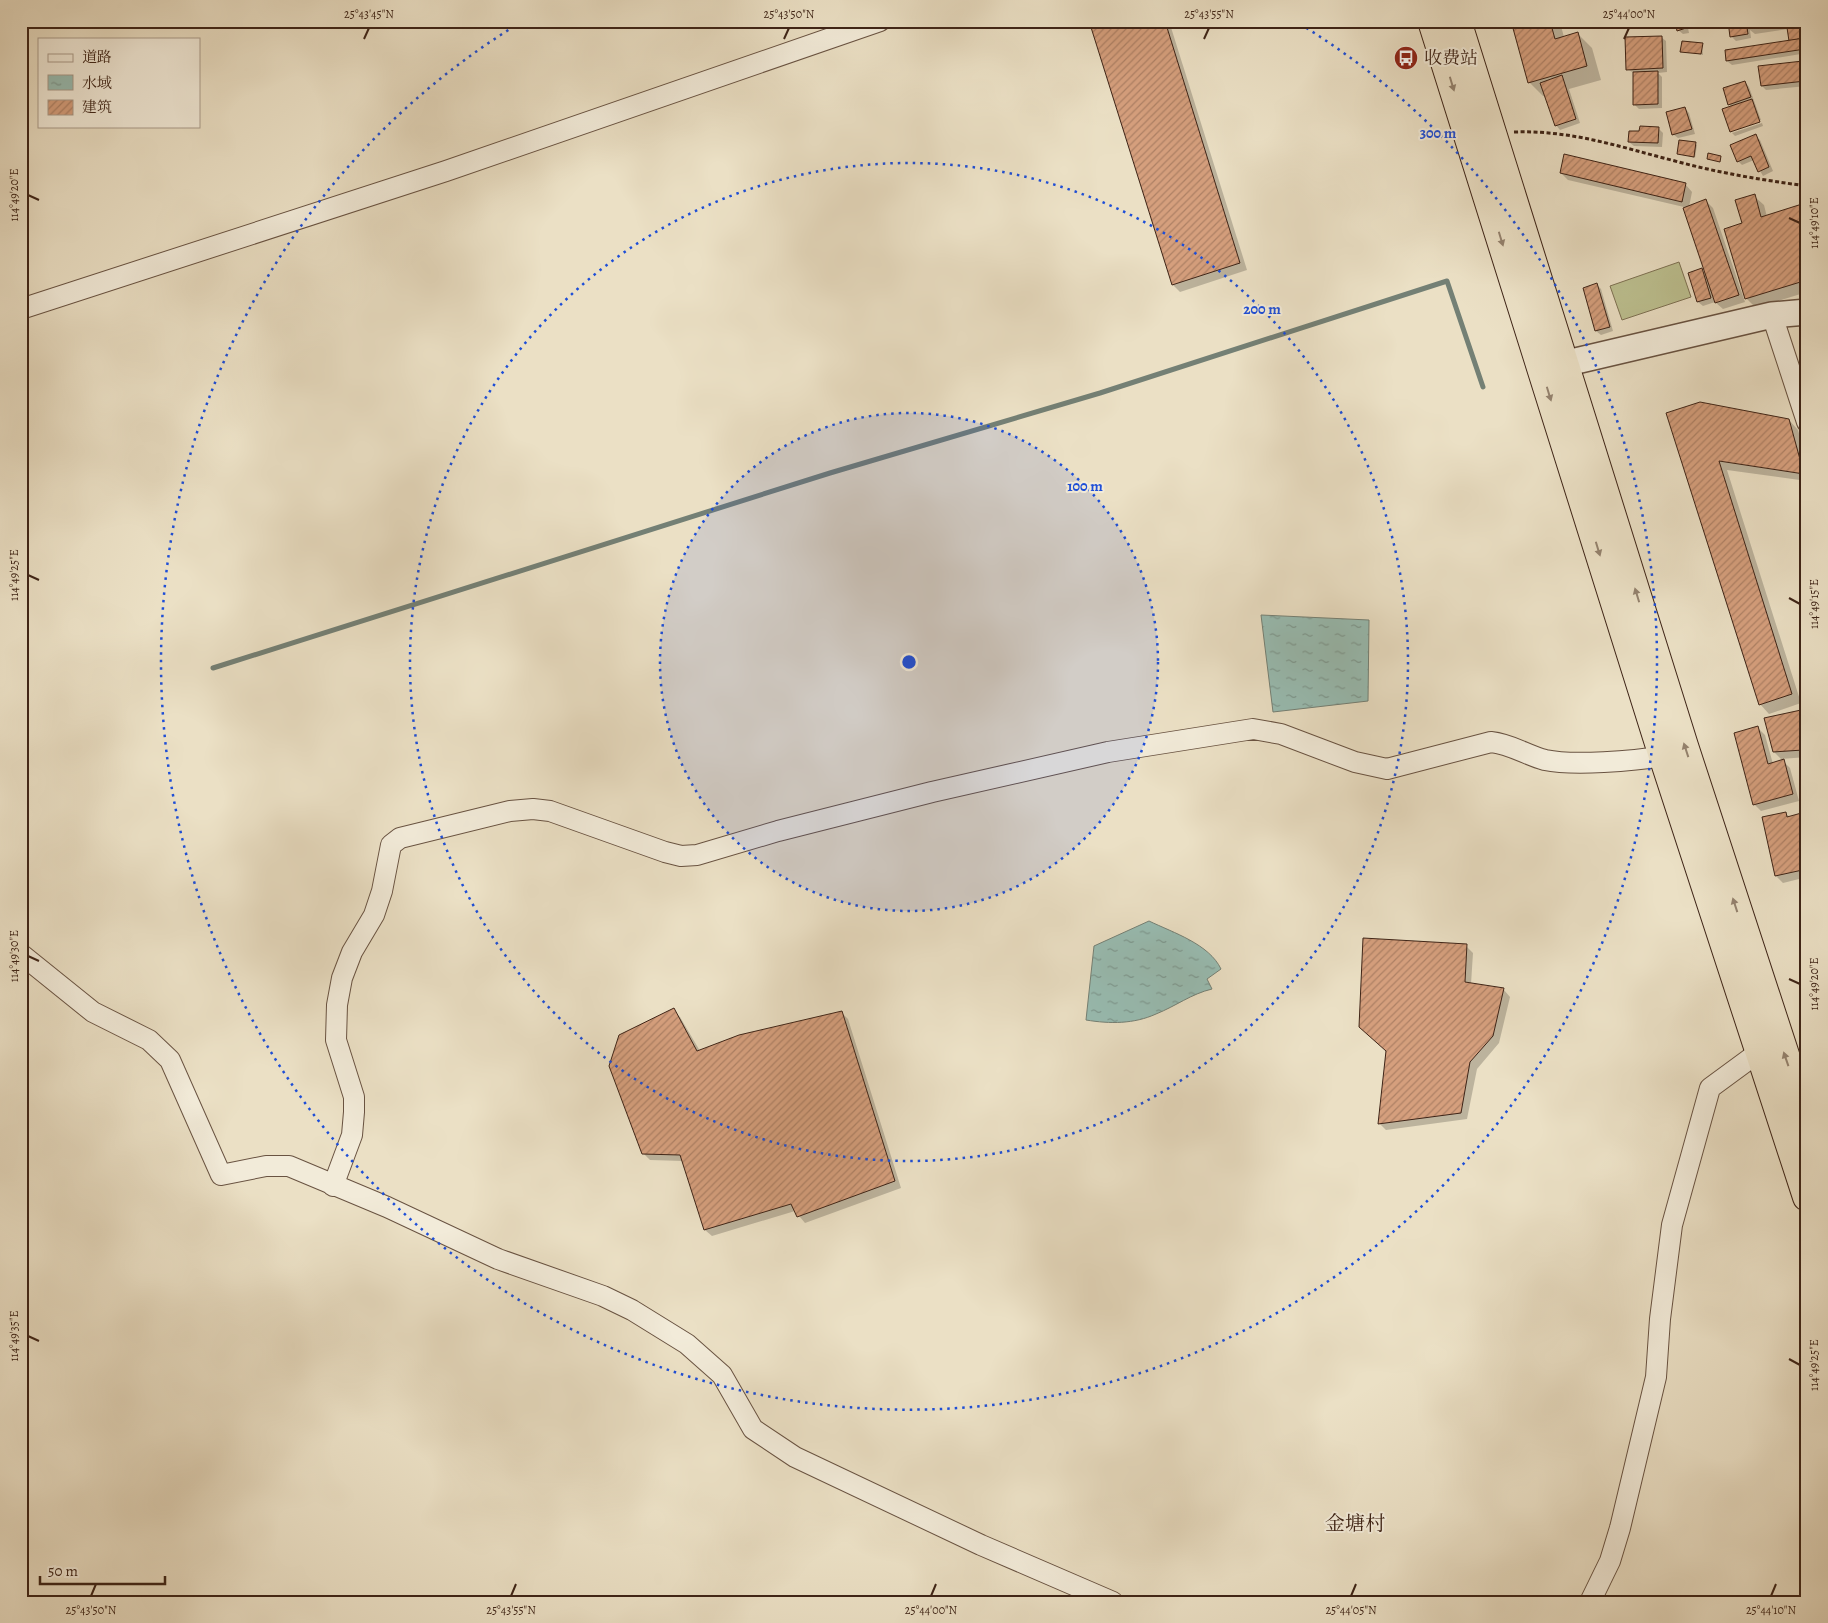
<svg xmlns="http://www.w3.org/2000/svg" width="1828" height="1623" viewBox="0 0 1828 1623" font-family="Alegreya,'Noto Serif SC',serif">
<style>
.pitch{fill:#bdc191;stroke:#7e7254}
.water{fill:url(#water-ripples);stroke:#748075}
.shadow{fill:#0003}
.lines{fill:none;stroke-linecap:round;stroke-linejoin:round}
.stream{stroke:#748075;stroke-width:5}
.building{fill:url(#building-hatch);stroke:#3e2417}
.minor-casing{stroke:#695342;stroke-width:22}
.tertiary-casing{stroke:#695342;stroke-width:28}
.trunk-casing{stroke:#3e2417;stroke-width:30}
.path{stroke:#3e2417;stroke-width:3;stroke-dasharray:4 2.5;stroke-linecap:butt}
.minor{stroke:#f2ebd9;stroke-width:20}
.tertiary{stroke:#f2ebd9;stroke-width:25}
.trunk{stroke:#ebe0c5;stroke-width:28}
.oneway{fill:#94826e}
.ticks{fill:none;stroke:#3e2417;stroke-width:2}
.ring{fill:none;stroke:#1d4ed8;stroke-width:2.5;stroke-dasharray:2.5 5}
.labels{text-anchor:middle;stroke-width:4;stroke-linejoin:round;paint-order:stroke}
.poi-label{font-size:18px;fill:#3e2417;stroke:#f2ebd9;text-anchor:start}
.quarter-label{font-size:20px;fill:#3e2417;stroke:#f2ebd9}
.centre{fill:#1d4ed8;stroke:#f2ebd9;stroke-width:2.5}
.ring-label{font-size:15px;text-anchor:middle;font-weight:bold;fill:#1d4ed8;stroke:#f2ebd9;stroke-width:4;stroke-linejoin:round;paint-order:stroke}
.neatline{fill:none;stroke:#3e2417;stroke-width:2}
.ticks-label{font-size:12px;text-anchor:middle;fill:#3e2417}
</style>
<defs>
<pattern id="water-ripples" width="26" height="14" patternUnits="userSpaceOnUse" patternTransform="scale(1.25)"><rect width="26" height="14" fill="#98bdb3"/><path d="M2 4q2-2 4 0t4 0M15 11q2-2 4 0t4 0" fill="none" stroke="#7d9991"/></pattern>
<pattern id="building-hatch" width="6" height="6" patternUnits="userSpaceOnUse" patternTransform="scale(1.25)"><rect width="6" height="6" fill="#d59f7d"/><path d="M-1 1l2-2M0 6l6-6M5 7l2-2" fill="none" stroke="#ae8165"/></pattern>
</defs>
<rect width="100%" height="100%" fill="#ebe0c5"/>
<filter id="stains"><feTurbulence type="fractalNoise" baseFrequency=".004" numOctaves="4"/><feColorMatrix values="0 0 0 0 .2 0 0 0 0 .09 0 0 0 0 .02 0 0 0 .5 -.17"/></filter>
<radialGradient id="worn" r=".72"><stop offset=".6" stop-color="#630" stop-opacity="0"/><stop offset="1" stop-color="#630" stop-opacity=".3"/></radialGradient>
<polygon class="pitch" points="1679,262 1691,297 1622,320 1610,286"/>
<g class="water">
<polygon points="1261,615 1369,620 1368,701 1273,712"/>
<path d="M 1149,921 C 1174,933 1209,944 1221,969 L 1207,979 L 1212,989 C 1191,994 1176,1006 1156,1014 C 1134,1024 1110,1024 1086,1020 L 1094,946 Z"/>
</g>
<g class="shadow">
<polygon points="1090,21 1169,21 1247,270 1180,292 1173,285"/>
<polygon points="1512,21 1575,21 1561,26 1564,37 1578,34 1592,48 1601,80 1569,89 1580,123 1560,130 1556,125 1546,96 1543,96 1529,82"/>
<polygon points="1676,21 1693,21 1687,23 1689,33 1683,34 1678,30"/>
<polygon points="1729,21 1804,21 1807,53 1732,65 1727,61 1790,42 1788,29 1755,34 1750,30 1751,38 1736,41 1731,36"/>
<polygon points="1661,37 1666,41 1667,72 1658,73 1662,77 1662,108 1639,109 1634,104 1634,73 1627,69"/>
<polygon points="1702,45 1703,55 1682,51"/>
<polygon points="1802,62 1806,66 1807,86 1766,90 1762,86"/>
<polygon points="1745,82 1749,87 1761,120 1732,131 1732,132 1723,110 1732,107 1729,104"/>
<polygon points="1685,108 1689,113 1695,134 1678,138 1673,134"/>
<polygon points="1762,123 1763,126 1735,136 1732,133"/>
<polygon points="1658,128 1663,133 1662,147 1634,146 1629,142 1640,133"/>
<polygon points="1755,136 1760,140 1773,171 1763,176 1754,160 1742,165 1738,161"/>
<polygon points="1695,144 1697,145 1695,158 1678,153"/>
<polygon points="1561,173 1686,185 1692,192 1689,207 1706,201 1713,208 1745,302 1723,309 1715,302 1703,306 1698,302 1702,270 1707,275 1684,207 1568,180"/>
<polygon points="1754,196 1764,205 1767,217 1802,206 1807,211 1807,292 1756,308 1746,298 1743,224"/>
<polygon points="1597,285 1601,289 1613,331 1601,335 1596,331 1584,289"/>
<polygon points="1668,414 1789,420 1798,430 1807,462 1807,481 1727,470 1801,703 1769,714 1760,704"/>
<polygon points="1801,711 1807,717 1807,757 1781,759 1774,752"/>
<polygon points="1758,728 1765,735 1773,764 1783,761 1790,768 1799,801 1761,811 1754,804"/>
<polygon points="1786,814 1790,817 1805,814 1807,816 1807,877 1783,883 1776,876"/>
<polygon points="1466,946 1473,953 1471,984 1504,990 1510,997 1499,1043 1477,1069 1467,1119 1386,1130 1379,1123 1388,1052"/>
<polygon points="673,1010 680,1017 700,1051 841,1012 848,1019 901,1188 805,1223 795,1211 712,1236 705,1230 683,1161 650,1160 643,1153"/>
</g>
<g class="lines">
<polyline class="stream" points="213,668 830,473 1100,393 1447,281 1483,387"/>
</g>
<g class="building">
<polygon points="1089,21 1165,21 1240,263 1172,285"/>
<polygon points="1511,21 1550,21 1555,39 1578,32 1587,66 1528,83"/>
<polygon points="1675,21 1684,21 1686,28 1677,31"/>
<polygon points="1728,21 1746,21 1748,34 1730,37"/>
<polygon points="1746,21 1786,21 1786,22 1747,28"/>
<polygon points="1786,21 1801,21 1804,38 1789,41"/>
<polygon points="1662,36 1663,68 1626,70 1625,37"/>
<polygon points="1804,38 1805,49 1726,61 1725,50"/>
<polygon points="1682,41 1703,43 1701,54 1680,52"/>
<polygon points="1803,61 1805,81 1761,86 1758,66"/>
<polygon points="1658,71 1658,104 1633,105 1633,72"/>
<polygon points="1562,75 1576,119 1555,126 1540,83"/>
<polygon points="1745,81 1751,97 1728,105 1723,88"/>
<polygon points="1752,99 1760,122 1730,132 1722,109"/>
<polygon points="1685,107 1692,129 1672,135 1666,112"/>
<polygon points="1640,126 1659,127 1658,143 1628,142 1629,131 1639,131"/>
<polygon points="1756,134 1769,167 1758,172 1751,156 1737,162 1730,145"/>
<polygon points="1679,140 1696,142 1694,157 1677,154"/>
<polygon points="1708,153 1721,156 1720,162 1707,159"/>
<polygon points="1564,154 1686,183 1682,202 1560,173"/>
<polygon points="1755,194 1761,217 1802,204 1807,220 1807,280 1745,299 1724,229 1742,223 1735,200"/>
<polygon points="1706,199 1739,295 1715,303 1683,208"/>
<polygon points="1702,268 1711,298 1697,302 1688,273"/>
<polygon points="1597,283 1610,327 1595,331 1583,288"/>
<polygon points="1700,402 1789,419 1804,474 1719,461 1792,694 1759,705 1666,413"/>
<polygon points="1801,710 1803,750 1773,752 1764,718"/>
<polygon points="1758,726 1768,764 1784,759 1793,794 1753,805 1734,733"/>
<polygon points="1786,812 1787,817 1805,812 1807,869 1775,876 1762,817"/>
<polygon points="1363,938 1467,944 1465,982 1504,988 1493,1036 1470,1062 1461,1113 1378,1124 1386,1051 1359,1027"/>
<polygon points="674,1008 697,1051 739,1035 842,1011 895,1181 797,1217 791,1204 704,1230 680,1155 642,1154 609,1066 619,1035"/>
</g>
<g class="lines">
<g class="minor-casing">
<g id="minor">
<polyline points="21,309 446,171 880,21"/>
<polyline points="1772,315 1807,422"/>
<polyline points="21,954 93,1012 149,1040 170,1060 221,1175 266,1166 289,1166 387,1207 498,1259 603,1296 632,1310 687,1344 722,1375 753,1429 795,1457 981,1545 1113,1602"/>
<path d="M 333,1186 L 352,1135 L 354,1112 L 354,1097 L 336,1040 L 337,1005 L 342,978 L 352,952 L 374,915 L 382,891 L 391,845 L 400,838 L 510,811 L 533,809 L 550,811 L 665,852 L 681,856 L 697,855 L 778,831 L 932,792 L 1108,752 L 1253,729 L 1281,734 L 1355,762 L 1387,769 L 1491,742 C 1511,744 1526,755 1545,760 C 1573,766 1634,761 1663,756"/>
<polyline points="1590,1602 1610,1561 1620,1528 1656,1377 1660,1319 1672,1225 1710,1088 1759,1052"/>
</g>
</g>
<g class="tertiary-casing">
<polyline id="tertiary" points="1546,368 1772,315 1807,312"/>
</g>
<g class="trunk-casing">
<g id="trunk">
<polyline points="1432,21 1663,756 1807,1197"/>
<polyline points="1457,21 1684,746 1807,1122"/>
</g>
</g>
<path class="path" d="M 1514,132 C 1572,130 1620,147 1675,161 C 1719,173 1762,180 1807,186"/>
<use href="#minor" class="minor"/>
<use href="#tertiary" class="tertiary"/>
<use href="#trunk" class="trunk"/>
</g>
<defs><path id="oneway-solid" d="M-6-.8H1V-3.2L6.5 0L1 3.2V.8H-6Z" transform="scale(1.25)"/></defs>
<g class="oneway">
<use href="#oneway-solid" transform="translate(1452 84) rotate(73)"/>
<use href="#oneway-solid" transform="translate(1501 239) rotate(73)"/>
<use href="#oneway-solid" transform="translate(1549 394) rotate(73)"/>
<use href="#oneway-solid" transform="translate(1598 549) rotate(73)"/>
<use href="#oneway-solid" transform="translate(1637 595) rotate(-107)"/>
<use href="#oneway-solid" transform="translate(1686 750) rotate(-108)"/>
<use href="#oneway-solid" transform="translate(1735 905) rotate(-108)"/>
<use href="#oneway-solid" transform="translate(1786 1059) rotate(-109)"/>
</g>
<path class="ticks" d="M 364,39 L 369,28M 784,39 L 789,28M 1204,39 L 1209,28M 1624,39 L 1629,28M 28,195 L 39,200M 1789,218 L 1800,223M 28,575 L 39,580M 1789,598 L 1800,604M 28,956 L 39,961M 1789,979 L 1800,984M 28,1336 L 39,1341M 1789,1359 L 1800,1365M 91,1596 L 96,1584M 511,1596 L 516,1584M 931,1596 L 936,1584M 1351,1596 L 1356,1584M 1771,1596 L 1776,1584"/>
<circle cx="909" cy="662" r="249" fill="#1d4ed8" fill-opacity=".12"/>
<g class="ring">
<circle cx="909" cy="662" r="249"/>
<circle cx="909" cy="662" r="499"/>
<path d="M1300 24A748 748 0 1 1 518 24"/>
</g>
<defs>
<g id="bus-disc" transform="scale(1.25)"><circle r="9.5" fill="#8f2418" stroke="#f2ebd9"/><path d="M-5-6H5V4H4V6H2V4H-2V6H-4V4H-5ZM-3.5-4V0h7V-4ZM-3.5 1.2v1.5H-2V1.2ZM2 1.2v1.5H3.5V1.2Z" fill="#fff"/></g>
</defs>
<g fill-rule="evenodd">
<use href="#bus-disc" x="1406" y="58"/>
</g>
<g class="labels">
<g class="poi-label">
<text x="1424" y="64">收费站</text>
</g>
<g class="quarter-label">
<text x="1355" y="1530">金塘村</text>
</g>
</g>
<circle cx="909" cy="662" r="8" class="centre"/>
<g class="ring-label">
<text x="1438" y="138">300 m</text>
<text x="1262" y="314">200 m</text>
<text x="1085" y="491">100 m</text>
</g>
<rect width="1828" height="1623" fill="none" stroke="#ebe0c5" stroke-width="55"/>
<rect x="38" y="38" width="162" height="90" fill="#f2ebd9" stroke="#aa9b8b"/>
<rect x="48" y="54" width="25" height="8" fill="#f2ebd9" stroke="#aa9b8b"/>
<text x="82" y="62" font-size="15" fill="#3e2417">道路</text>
<rect x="48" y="75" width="25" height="15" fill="url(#water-ripples)" stroke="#aa9b8b"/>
<text x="82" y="88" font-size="15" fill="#3e2417">水域</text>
<rect x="48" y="100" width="25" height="15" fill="url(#building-hatch)" stroke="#aa9b8b"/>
<text x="82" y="112" font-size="15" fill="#3e2417">建筑</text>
<path d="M40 1576v8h125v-8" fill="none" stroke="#3e2417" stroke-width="2.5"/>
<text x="48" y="1576" font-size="15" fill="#3e2417" stroke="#f2ebd9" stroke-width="4" paint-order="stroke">50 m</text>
<rect x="28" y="28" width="1772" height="1568" class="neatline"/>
<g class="ticks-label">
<text x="369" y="18">25°43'45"N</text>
<text x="789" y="18">25°43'50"N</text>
<text x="1209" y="18">25°43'55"N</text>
<text x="1629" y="18">25°44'00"N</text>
<text transform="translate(14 195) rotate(-90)" y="4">114°49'20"E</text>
<text transform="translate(1814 223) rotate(-90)" y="4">114°49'10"E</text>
<text transform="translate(14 575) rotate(-90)" y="4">114°49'25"E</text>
<text transform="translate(1814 604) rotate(-90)" y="4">114°49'15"E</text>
<text transform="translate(14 956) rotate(-90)" y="4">114°49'30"E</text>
<text transform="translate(1814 984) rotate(-90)" y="4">114°49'20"E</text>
<text transform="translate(14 1336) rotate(-90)" y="4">114°49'35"E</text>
<text transform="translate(1814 1365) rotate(-90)" y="4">114°49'25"E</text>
<text x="91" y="1614">25°43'50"N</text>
<text x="511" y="1614">25°43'55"N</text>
<text x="931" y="1614">25°44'00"N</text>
<text x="1351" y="1614">25°44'05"N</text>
<text x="1771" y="1614">25°44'10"N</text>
</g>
<rect width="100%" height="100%" filter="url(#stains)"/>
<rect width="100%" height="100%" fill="url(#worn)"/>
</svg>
